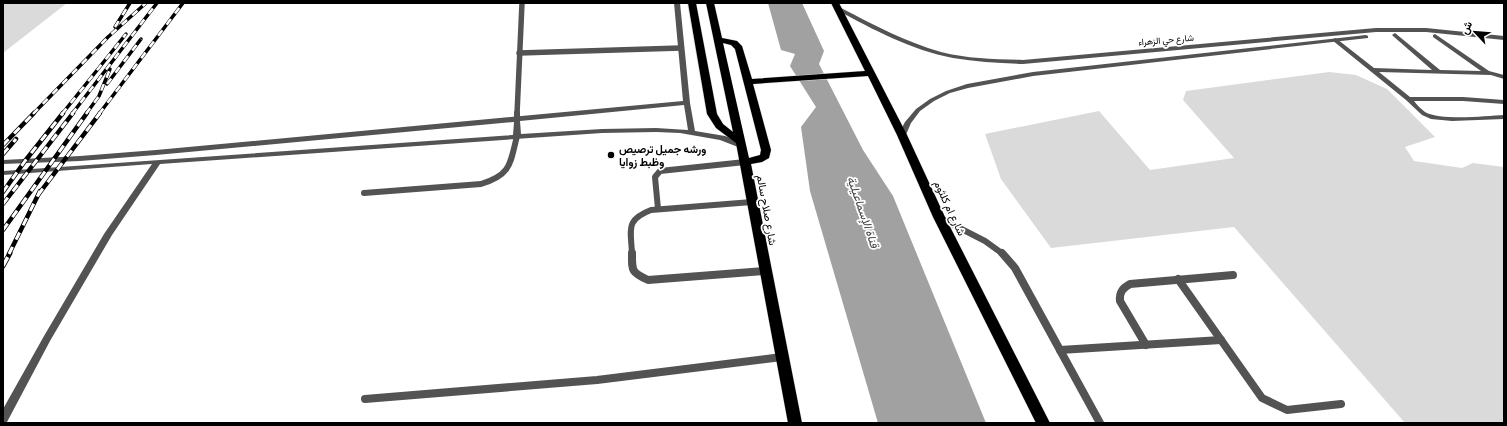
<svg xmlns="http://www.w3.org/2000/svg" width="1507" height="426" viewBox="0 0 1507 426" font-family="Manrope,Vazirmatn,sans-serif">
<style>
.green{fill:#dadada}
.water{fill:#a1a1a1}
.lines{fill:none;stroke-linecap:round;stroke-linejoin:round}
.trunk-casing{stroke:#dbdbdb;stroke-width:1}
.service-far2{stroke:#535353;stroke-width:5.5}
.service-far1{stroke:#535353;stroke-width:6}
.service{stroke:#535353;stroke-width:8}
.minor{fill:#535353;fill-rule:evenodd}
.tertiary{fill:#535353;fill-rule:evenodd}
.trunk{fill:#000;fill-rule:evenodd}
.rail-far2-casing{stroke:#000;stroke-width:3.5}
.rail-far1-casing{stroke:#000;stroke-width:4.5}
.rail-casing{stroke:#000;stroke-width:5}
.rail-far2{stroke:#fff;stroke-width:2.5;stroke-dasharray:7;stroke-linecap:butt}
.rail-far1{stroke:#fff;stroke-width:3;stroke-dasharray:8;stroke-linecap:butt}
.rail{stroke:#fff;stroke-width:3.5;stroke-dasharray:10;stroke-linecap:butt}
.poi-dot{fill:#000;stroke:#fff;stroke-width:1.5}
.labels{text-anchor:middle;stroke-width:3.5;stroke-linejoin:round;paint-order:stroke}
.far-street-label{font-size:9px;fill:#000;stroke:#fff}
.poi-label{font-size:11px;font-weight:bold;fill:#000;stroke:#fff;text-anchor:start}
.street-label{font-size:11px;fill:#000;stroke:#fff}
.water-label{font-size:12px;font-style:italic;fill:#424242;stroke:#fff}
</style>
<rect width="100%" height="100%" fill="#fff"/>
<g class="green">
<polygon points="3,3 67,3 3,53"/>
<polygon points="1329,72 1356,75 1387,89 1435,137 1405,147 1414,161 1462,168 1473,163 1504,167 1504,423 1405,423 1234,227 1051,248 1001,179 985,134 1099,111 1150,170 1234,158 1183,100 1186,91"/>
</g>
<polygon class="water" points="768,3 802,3 824,51 819,64 863,150 893,196 986,423 878,423 810,191 801,127 816,107 790,66 795,54 781,50"/>
<g class="lines">
<g class="trunk-casing">
<path id="trunk" d="M 688,3 L 696,3 L 717,114 L 723,124 L 733,132 L 706,3 L 714,3 L 722,38 L 737,41 L 742,46 L 752,79 L 865,71 L 831,3 L 839,3 L 907,135 L 945,217 L 1050,423 L 1036,423 L 933,217 L 897,135 L 868,76 L 753,84 L 771,150 L 769,158 L 762,162 L 751,164 L 802,423 L 788,423 L 736,143 L 716,128 L 707,114 ZM 723,43 L 731,45 L 735,49 L 761,150 L 760,155 L 749,158 Z"/>
</g>
<g class="service-far2">
<polyline points="519,53 681,48"/>
<polyline points="517,114 522,3"/>
</g>
<g class="service-far1">
<polyline points="517,120 517,113"/>
<path d="M 364,193 L 481,184 C 511,175 510,164 517,136"/>
<polyline points="658,209 655,177 660,171 745,162"/>
<polyline points="940,218 985,241 1003,254"/>
<path d="M 632,254 C 631,229 625,220 651,210 L 752,202"/>
</g>
<g class="service">
<path d="M 632,253 C 632,271 631,272 648,280 L 765,271"/>
<polyline points="1002,253 1015,268 1100,423"/>
<polyline points="1178,279 1262,398 1287,410 1341,404"/>
<path d="M 1146,345 L 1120,301 C 1119,292 1123,288 1130,284 L 1233,275"/>
<polyline points="1060,350 1221,340"/>
<polyline points="365,399 597,380 782,357"/>
</g>
<g class="minor">
<path d="M 674,3 L 680,3 L 690,103 L 695,131 L 725,136 L 744,143 L 745,145 L 744,147 L 738,147 L 720,140 L 680,133 L 656,132 L 602,133 L 160,164 L 112,235 L 50,341 L 7,422 L 3,423 L 3,409 L 44,336 L 104,234 L 152,164 L 3,175 L 3,171 L 513,135 L 514,122 L 156,155 L 80,161 L 3,164 L 3,160 L 80,156 L 156,150 L 683,101 ZM 684,105 L 688,130 L 656,128 L 602,129 L 521,134 L 520,121 Z"/>
<path d="M 1395,33 L 1440,70 L 1481,71 L 1433,37 L 1433,35 L 1435,34 L 1489,71 L 1504,75 L 1504,79 L 1491,75 L 1379,72 L 1410,97 L 1463,97 L 1504,100 L 1504,104 L 1463,101 L 1414,101 C 1417,105 1421,109 1425,112 C 1441,121 1486,116 1504,115 L 1504,119 L 1452,121 L 1431,119 L 1422,115 L 1406,100 L 1332,40 L 1335,38 L 1337,39 L 1374,68 L 1432,70 L 1393,36 L 1392,35 Z"/>
</g>
<g class="tertiary">
<path d="M 837,8 L 841,8 C 874,25 906,42 941,52 C 968,59 996,59 1023,60 L 1376,28 L 1426,28 L 1504,36 L 1504,40 L 1426,32 L 1376,32 L 1023,64 C 1000,63 976,62 953,58 C 911,50 874,30 837,10 Z"/>
<polygon points="1366,35 1368,36 1368,38 1033,76 968,88 950,93 934,101 920,111 911,123 905,137 899,137 898,135 905,122 916,109 930,99 946,91 967,84 1033,72"/>
</g>
<use href="#trunk" class="trunk"/>
<g class="rail-far2-casing">
<g id="rail-far2">
<polyline points="115,27 130,3"/>
<polyline points="107,84 141,39"/>
<polyline points="33,114 108,37 146,3"/>
<polyline points="62,114 126,34"/>
<polyline points="72,114 157,3"/>
<polyline points="86,114 99,96 110,69"/>
<polyline points="99,114 183,3"/>
</g>
</g>
<g class="rail-far1-casing">
<g id="rail-far1">
<polyline points="3,145 34,113"/>
<polyline points="3,154 16,139"/>
<polyline points="3,192 25,161 63,113"/>
<polyline points="38,195 100,113"/>
<polyline points="3,204 73,113"/>
<polyline points="3,230 87,113"/>
<polyline points="9,254 40,191"/>
</g>
</g>
<g class="rail-casing">
<polyline id="rail" points="3,266 10,253"/>
</g>
<use href="#rail-far2" class="rail-far2"/>
<use href="#rail-far1" class="rail-far1"/>
<use href="#rail" class="rail"/>
</g>
<circle class="poi-dot" cx="611" cy="155" r="4"/>
<g class="labels">
<g class="far-street-label">
<text transform="translate(1166 40) rotate(-5)" y="3">شارع حي الزهراء</text>
</g>
<g class="poi-label">
<text x="619" y="153">ورشه جميل ترصيص<tspan x="619" dy="13">وظبط زوايا</tspan></text>
</g>
<g class="street-label">
<text transform="translate(950 208) rotate(65)" y="4">شارع ام كلثوم</text>
<text transform="translate(767 210) rotate(80)" y="4">شارع صلاح سالم</text>
</g>
<g class="water-label">
<text transform="translate(863 212) rotate(71)" y="4">قناة الإسماعيلية</text>
</g>
</g>
<rect width="1507" height="426" fill="none" stroke="#000000" stroke-width="8"/>
<g transform="translate(1475 32) rotate(296)" stroke="#ffffff" stroke-width="3" paint-order="stroke">
<path d="M0-3L7 15L0 10L-7 15Z" fill="#000000"/>
<text y="-6" font-size="11" font-weight="bold" text-anchor="middle" fill="#000000">ش</text>
</g>
</svg>
